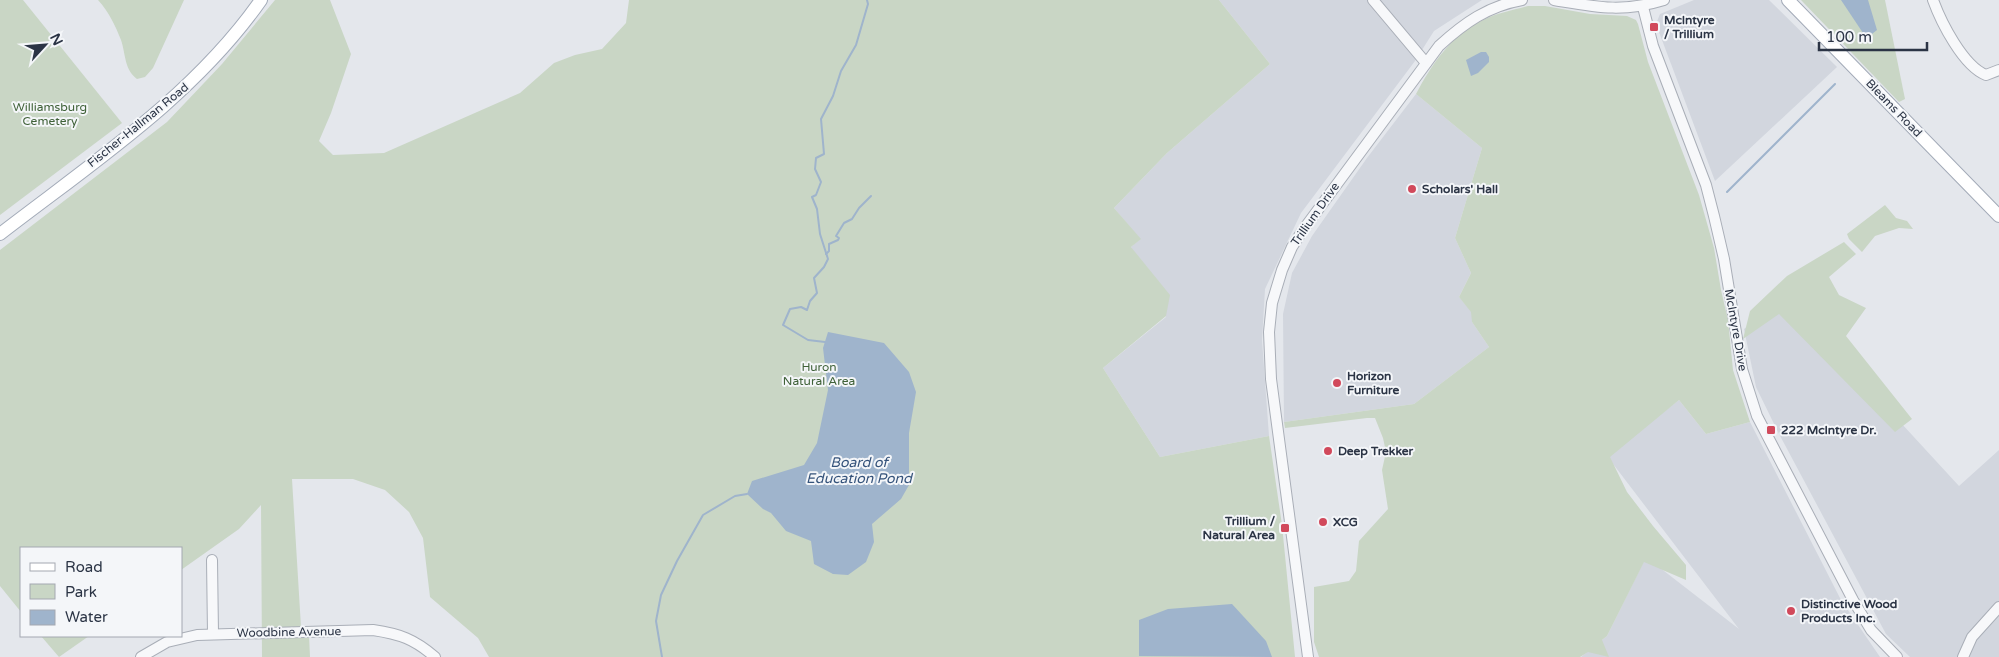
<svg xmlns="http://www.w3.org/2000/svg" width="1999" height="657" viewBox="0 0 1999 657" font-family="'Varela Round',sans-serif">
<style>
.built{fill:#d2d6de}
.green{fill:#c9d6c5}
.water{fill:#9fb4cc}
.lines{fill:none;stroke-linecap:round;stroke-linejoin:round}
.stream{stroke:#9fb4cc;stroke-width:2}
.minor-casing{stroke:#a9aeb7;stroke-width:12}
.major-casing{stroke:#a3abb8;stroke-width:14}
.minor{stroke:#f7f8fa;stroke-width:10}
.major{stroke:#fff;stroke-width:12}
.poi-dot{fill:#d1495b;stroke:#f4f6f9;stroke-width:2}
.labels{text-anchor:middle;stroke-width:4;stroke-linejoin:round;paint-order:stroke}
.poi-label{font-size:12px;font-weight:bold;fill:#2b3445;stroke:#f4f6f9;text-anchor:start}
.park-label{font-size:12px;fill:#3f6138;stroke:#f4f6f9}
.street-label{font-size:12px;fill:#2b3445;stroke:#f4f6f9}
.water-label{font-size:14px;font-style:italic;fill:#34527a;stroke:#f4f6f9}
</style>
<rect width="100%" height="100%" fill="#e4e7ec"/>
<g class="built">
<polygon points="1219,0 1482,0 1434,31 1415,61 1301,213 1265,289 1262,340 1269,436 1160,457 1103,368 1166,317 1131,247 1140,239 1114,208 1167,153 1270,64"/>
<polygon points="1694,0 1769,0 1837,67 1715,181 1656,24 1660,14"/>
<polygon points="1416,94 1482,148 1455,238 1471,273 1459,297 1472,312 1472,322 1489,347 1414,404 1284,422 1283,314 1292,273 1312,236 1367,158"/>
<polygon points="1786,298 1959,486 1999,450 1999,657 1910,657 1886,634 1778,432 1756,387 1744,329"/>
<polygon points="1679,400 1706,434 1750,422 1841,600 1880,657 1581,657 1607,636 1646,557 1739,629 1607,456"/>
</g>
<g class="green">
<polygon points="0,0 23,0 122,123 0,215"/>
<path d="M 98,0 L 184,0 L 153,68 L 145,77 L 137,79 C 124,69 126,55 121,40 C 115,25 109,12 98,0 Z"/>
<polygon points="275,0 330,0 351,54 331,113 319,141 333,155 384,153 520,93 554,63 575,55 602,49 626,23 629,0 1219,0 1270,64 1167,153 1114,208 1141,239 1131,247 1170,295 1166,316 1103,368 1160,457 1269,436 1282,525 1295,657 489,657 478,638 430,597 423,538 409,512 385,490 353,479 292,479 301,627 309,635 310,657 262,657 261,505 239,529 181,570 181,548 21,548 21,612 0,586 0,250 167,122 222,64"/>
<polygon points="1801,0 1885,0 1905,99 1899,102"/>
<path d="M 1528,6 L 1545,6 L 1590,14 L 1627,16 L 1636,20 L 1638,24 L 1648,62 L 1699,195 L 1714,248 L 1721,290 L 1728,320 L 1733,370 L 1750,422 L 1706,434 L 1679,400 L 1610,457 L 1627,492 L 1653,526 L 1686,565 L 1686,580 L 1644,562 L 1607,636 L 1602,640 L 1609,657 L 1588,652 L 1580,657 L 1319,657 L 1314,642 L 1314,587 L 1349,581 L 1356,571 L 1359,541 L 1388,509 L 1382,470 L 1386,452 L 1383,438 L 1375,418 L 1367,418 L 1285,428 L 1284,422 L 1414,404 L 1489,347 L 1472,322 L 1471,312 L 1459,297 L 1471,273 L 1455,238 L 1482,148 L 1416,94 C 1432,64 1451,35 1483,20 C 1497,13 1513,10 1528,6 Z"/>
<polygon points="1885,205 1896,218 1907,221 1913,229 1899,228 1875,236 1862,252 1849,239 1847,234"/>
<polygon points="1844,242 1856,254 1829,277 1839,295 1866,308 1846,336 1912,419 1895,432 1779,314 1743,339 1750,311 1787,276"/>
<polygon points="41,636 89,636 59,657"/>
</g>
<g class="water">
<polygon points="1841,0 1868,0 1877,30 1868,37 1865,36"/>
<polygon points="1481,52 1486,52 1489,57 1489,62 1478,73 1471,76 1466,60"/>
<polygon points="828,332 884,343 909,372 916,392 909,433 909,485 901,499 872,524 874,542 866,562 848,575 833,574 814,564 811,541 786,531 771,513 763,509 747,494 752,481 804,465 817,443 828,390 823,348"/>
<polygon points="1232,604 1266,641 1272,657 1139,656 1139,620 1168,609"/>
</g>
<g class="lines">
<g class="stream">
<polyline points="1727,192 1835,84"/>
<polyline points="826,254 829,251 829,244 838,240 839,238 836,236 844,223 852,219 859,208 871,196"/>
<polyline points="825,342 808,340 783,325 790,309 801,307 807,310 810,301 817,293 814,278 824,267 828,259 820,234 817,209 812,197 816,195 821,182 815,169 816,158 824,154 821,119 833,96 841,71 856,45 868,4 867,0"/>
<polyline points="662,657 656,621 661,595 677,561 703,515 735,496 747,494"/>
</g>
<g class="minor-casing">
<g id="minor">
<polyline points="1373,0 1426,63"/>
<path d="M 1554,0 C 1596,7 1622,13 1664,0"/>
<path d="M 1933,0 C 1941,22 1963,66 1986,75 L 1999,70"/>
<polyline points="1643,7 1653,46 1706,185 1714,216 1724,259 1742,369 1757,416 1853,600 1871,630 1897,657"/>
<polyline points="212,560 213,634"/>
<path d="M 141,657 L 167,642 L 197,635 L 373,630 C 400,634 414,639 435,657"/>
<path d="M 1308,657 L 1271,379 L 1269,332 L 1272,303 L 1282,270 L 1292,247 L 1303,230 L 1439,46 C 1464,23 1488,6 1522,0"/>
<polyline points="1963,657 1972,637 1999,607"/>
</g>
</g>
<g class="major-casing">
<g id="major">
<polyline points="1788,0 1999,216"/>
<path d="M 0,234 C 92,163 194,96 261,0"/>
</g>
</g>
<use href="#minor" class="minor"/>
<use href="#major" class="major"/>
</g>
<g class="poi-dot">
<rect x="1649" y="22" width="10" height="10" rx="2.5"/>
<circle cx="1412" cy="189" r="5"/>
<circle cx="1337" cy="383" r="5"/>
<rect x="1766" y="425" width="10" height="10" rx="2.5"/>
<circle cx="1328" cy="451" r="5"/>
<circle cx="1323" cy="522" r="5"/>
<rect x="1280" y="523" width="10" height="10" rx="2.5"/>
<circle cx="1791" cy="611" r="5"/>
</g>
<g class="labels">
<g class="poi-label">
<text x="1664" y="24">McIntyre<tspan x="1664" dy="14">/ Trillium</tspan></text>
<text x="1422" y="193">Scholars' Hall</text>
<text x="1347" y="380">Horizon<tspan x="1347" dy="14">Furniture</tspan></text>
<text x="1781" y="434">222 McIntyre Dr.</text>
<text x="1338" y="455">Deep Trekker</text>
<text x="1275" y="525" text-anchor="end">Trillium /<tspan x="1275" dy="14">Natural Area</tspan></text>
<text x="1333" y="526">XCG</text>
<text x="1801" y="608">Distinctive Wood<tspan x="1801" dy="14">Products Inc.</tspan></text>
</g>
<g class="park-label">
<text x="50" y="111">Williamsburg<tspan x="50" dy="14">Cemetery</tspan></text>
<text x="819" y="371">Huron<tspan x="819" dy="14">Natural Area</tspan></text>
</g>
<g class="street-label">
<text transform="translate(1894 108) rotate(46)" y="4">Bleams Road</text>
<text transform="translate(138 125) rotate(-39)" y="4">Fischer-Hallman Road</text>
<text transform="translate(1315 214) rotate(-55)" y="4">Trillium Drive</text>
<text transform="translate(1736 330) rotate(80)" y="4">McIntyre Drive</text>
<text transform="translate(289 632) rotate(-1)" y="4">Woodbine Avenue</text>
</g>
<g class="water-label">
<text x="859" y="467">Board of<tspan x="859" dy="16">Education Pond</tspan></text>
</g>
</g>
<rect x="20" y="547" width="162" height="90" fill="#f4f6f9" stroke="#a4a8b1"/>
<rect x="30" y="563" width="25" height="8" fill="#ffffff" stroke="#a4a8b1"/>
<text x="65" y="572" font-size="15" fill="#2b3445">Road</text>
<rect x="30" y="584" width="25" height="15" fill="#c9d6c5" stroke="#a4a8b1"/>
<text x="65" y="597" font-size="15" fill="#2b3445">Park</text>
<rect x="30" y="610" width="25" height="15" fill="#9fb4cc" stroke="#a4a8b1"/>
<text x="65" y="622" font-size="15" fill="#2b3445">Water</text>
<g transform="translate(45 45) rotate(64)" stroke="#f4f6f9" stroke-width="4" paint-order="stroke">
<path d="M0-4L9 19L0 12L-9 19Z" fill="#2b3445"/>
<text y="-8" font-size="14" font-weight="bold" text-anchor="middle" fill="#2b3445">N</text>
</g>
<path d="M1819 42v8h108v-8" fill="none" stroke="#2b3445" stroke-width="2.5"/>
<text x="1826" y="42" font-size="15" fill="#2b3445" stroke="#f4f6f9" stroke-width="4" paint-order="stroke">100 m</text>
</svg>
